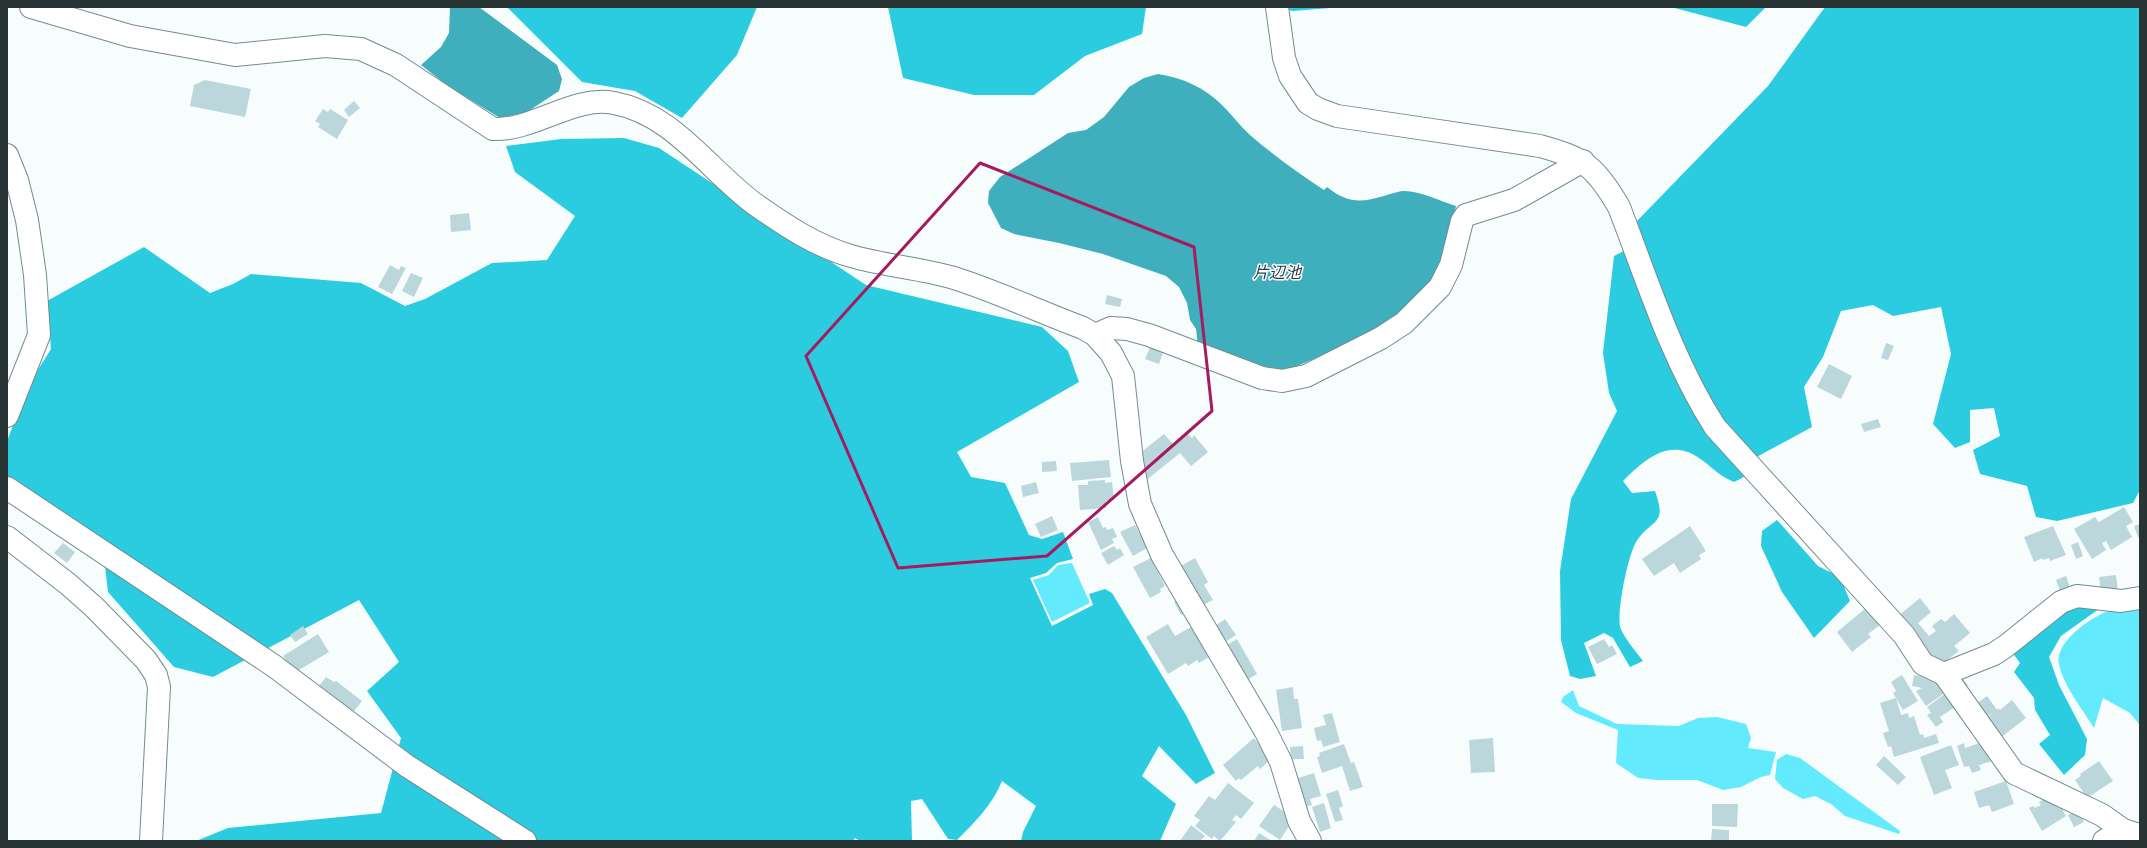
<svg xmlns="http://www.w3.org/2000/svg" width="2147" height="848" viewBox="0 0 2147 848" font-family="Signika,'Noto Sans JP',sans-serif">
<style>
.green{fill:#63ebfd}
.forest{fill:#2bccdf}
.water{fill:#3faebd}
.building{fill:#bbd7db}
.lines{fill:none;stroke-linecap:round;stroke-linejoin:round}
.minor-casing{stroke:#728c90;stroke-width:24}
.minor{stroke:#fff;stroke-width:22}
.marked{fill:none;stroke:#a61b60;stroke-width:3;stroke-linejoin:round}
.labels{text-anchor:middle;stroke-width:3;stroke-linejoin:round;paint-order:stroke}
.water-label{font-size:16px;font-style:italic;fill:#243d40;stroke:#fff}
</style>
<rect width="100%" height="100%" fill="#f7fdfd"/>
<g class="green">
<polygon points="1072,563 1090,603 1052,622 1033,580 1049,575 1058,565"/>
<path d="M 2140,604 L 2140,747 L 2139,724 L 2130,713 L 2103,698 L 2094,728 C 2083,710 2063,685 2059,664 C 2054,641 2094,615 2113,609 C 2121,606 2131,606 2140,604 Z"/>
<polygon points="1573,690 1579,706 1617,724 1679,726 1698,718 1717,717 1746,724 1751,738 1748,748 1776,752 1770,775 1761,777 1741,787 1723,790 1697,780 1657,780 1638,778 1616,763 1618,730 1576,713 1561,702 1563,697"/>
<polygon points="1786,754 1800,758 1900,831 1899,834 1845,816 1831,804 1815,796 1803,799 1783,788 1775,779 1777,760"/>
</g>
<g class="forest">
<polygon points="507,7 757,7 737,55 682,118 635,91 582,82"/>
<polygon points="888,7 1146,7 1142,34 1085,56 1034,95 974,95 903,78"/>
<polygon points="1274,7 1342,7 1293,11"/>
<polygon points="1671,7 1766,7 1746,27"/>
<polygon points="1825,7 2140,7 2140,490 2133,503 2057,521 2036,517 2027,486 1980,474 1973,450 2000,436 1994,408 1970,410 1970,442 1955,448 1933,424 1951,354 1941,307 1893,316 1873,305 1841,311 1823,357 1804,387 1812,427 1753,459 1729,430 1707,396 1662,292 1637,221 1768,86"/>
<path d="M 624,138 L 659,148 L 866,285 L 1042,327 L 1068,351 L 1079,382 L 957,452 L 971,477 L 1005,483 L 1029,535 L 1042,539 L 1063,532 L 1073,559 L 1057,563 L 1046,573 L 1030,578 L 1052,626 L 1093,605 L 1089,594 L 1105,589 L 1112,593 L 1186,715 L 1215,773 L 1196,784 L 1159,746 L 1142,776 L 1176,804 L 1160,841 L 1021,841 L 1023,832 L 1036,806 L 1002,781 C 992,805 976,821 957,840 L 948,839 L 922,799 L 911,801 L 912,841 L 860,841 L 855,838 L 853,841 L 196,841 L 228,828 L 381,813 L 401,738 L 367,691 L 399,662 L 359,600 L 213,677 L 174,667 L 108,592 L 102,540 L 7,479 L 7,441 L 29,384 L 51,349 L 47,301 L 144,247 L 210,293 L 233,284 L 251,274 L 361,283 L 405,306 L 425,299 L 492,263 L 547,260 L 575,216 L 515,172 L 506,146 L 561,139 Z"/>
<path d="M 1626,250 L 1724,450 L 1744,477 L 1734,482 C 1716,474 1714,468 1699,458 C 1669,437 1644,460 1623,481 L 1632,493 L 1655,491 C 1667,525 1654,518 1638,539 C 1628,552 1617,610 1620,626 C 1621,634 1638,654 1643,661 L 1630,667 L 1613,638 L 1604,633 L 1584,643 L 1596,676 L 1580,679 L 1570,676 L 1561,640 L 1560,571 L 1571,499 L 1617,411 L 1609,393 L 1603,353 L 1614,256 Z"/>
<polygon points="1777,520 1818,566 1840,577 1850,601 1814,638 1782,592 1761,546 1762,531"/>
<polygon points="2067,606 2103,606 2061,636 2049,657 2059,685 2087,739 2085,755 2064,775 2039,744 2050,735 2035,710 2034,698 2014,672 2020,663 2012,652"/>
</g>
<g class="water">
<polygon points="450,7 479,7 557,65 562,79 559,91 527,112 500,118 448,86 421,65 441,47 449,33"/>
<path d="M 1158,74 C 1183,78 1204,87 1223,106 C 1232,115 1240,126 1250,135 C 1273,155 1298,173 1324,190 L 1327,187 C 1347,203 1360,203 1384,196 C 1390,194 1396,192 1402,191 C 1419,190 1440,201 1456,206 C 1451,225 1448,255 1438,271 C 1407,324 1343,346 1290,369 L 1276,370 L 1198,346 L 1196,329 L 1190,320 L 1187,303 L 1179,287 L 1166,276 L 1103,254 L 1059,243 L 1014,234 L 1001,228 L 988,203 L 989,191 L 1000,177 L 1068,133 L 1086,130 L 1104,117 L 1129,87 L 1144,78 Z"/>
</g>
<g class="building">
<polygon points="205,80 251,89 245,117 190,106 194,85"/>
<polygon points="354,101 360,108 349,117 344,110"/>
<polygon points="323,109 328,112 330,109 348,120 337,139 318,127 320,124 315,121"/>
<polygon points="469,213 471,230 451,232 450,215"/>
<polygon points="390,265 399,270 401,266 406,268 392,294 378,287"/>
<polygon points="411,273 423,278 414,297 402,291"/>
<polygon points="1107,295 1122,299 1120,307 1105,304"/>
<polygon points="1886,343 1894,346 1888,360 1881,358"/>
<polygon points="1151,345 1164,350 1159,364 1145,359"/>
<polygon points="1829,364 1852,376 1841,399 1817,387"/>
<polygon points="1878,419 1881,427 1864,432 1861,424"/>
<polygon points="1187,433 1192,438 1194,435 1208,452 1191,466 1180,453 1144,482 1140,453 1164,434 1173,444"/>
<polygon points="1109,460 1111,477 1072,481 1070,463"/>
<polygon points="1056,461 1057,471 1042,472 1042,462"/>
<polygon points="1105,480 1105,483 1112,482 1114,500 1106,501 1106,508 1080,510 1078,485 1088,485 1088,481"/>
<polygon points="1036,482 1039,493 1023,497 1021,486"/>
<polygon points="2124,507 2133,522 2126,526 2132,537 2111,550 2106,541 2102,543 2106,550 2092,559 2074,529 2095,517 2099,522"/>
<polygon points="1052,516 1058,530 1041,537 1035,524"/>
<polygon points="1098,517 1103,528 1106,527 1107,530 1113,528 1117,537 1112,539 1114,543 1101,550 1088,522"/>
<polygon points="2140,524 2140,537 2138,537 2134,526"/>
<polygon points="1135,525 1147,548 1133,556 1120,532"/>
<polygon points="1690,526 1706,551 1699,555 1701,559 1680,573 1674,563 1654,576 1642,559"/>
<polygon points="2053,526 2066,555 2050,561 2049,558 2043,560 2042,558 2034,562 2024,537"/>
<polygon points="2078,542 2083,556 2076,559 2071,545"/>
<polygon points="63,543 75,552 67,563 54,553"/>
<polygon points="1114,546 1117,550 1120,548 1124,555 1108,565 1101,553"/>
<polygon points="1151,558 1165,586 1160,589 1161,592 1150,598 1133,567"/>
<polygon points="1195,558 1208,582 1204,585 1213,600 1199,607 1177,568"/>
<polygon points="2116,575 2118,590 2101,592 2099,577"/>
<polygon points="2066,576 2070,587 2060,591 2056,580"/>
<polygon points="1920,598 1931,612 1918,623 1929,636 1936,631 1932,626 1941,619 1945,622 1954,614 1970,633 1954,646 1959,651 1938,667 1897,617"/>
<polygon points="1180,599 1187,612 1181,615 1174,602"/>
<polygon points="1866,608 1880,625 1868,634 1871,637 1852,652 1837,632"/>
<polygon points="1225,619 1236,635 1222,644 1212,628"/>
<polygon points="1168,624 1175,636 1191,627 1209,657 1199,663 1197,660 1188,666 1186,663 1168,674 1146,637"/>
<polygon points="303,626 308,634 295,642 290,635"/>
<polygon points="318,634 329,652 294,673 283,656"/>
<polygon points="1237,639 1257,674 1242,683 1222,648"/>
<polygon points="1604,639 1609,647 1612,645 1617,654 1597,664 1588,647"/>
<polygon points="1902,675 1918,701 1903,710 1893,693 1896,691 1891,682"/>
<polygon points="1914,675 1935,677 1946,692 1926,706 1916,691 1922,688 1912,686"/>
<polygon points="326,677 334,682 336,681 362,701 350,716 316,690"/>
<polygon points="1963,679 1968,685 1961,690 1956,684"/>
<polygon points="1293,687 1294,699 1298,699 1302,728 1282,731 1276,690"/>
<polygon points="1946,693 1955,707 1940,717 1943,722 1936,727 1927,715 1931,713 1927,707"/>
<polygon points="1987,696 1997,710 1998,708 2000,710 2012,700 2026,718 1999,739 1984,720 1994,712 1983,719 1973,706"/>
<polygon points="1896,698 1901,715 1908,713 1909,718 1914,716 1920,735 1923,734 1924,738 1936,734 1939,743 1894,757 1891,746 1888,747 1883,733 1889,731 1880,703"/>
<polygon points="1332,713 1340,742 1323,747 1321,740 1317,741 1314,728 1326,725 1323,715"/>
<polygon points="1254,738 1271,759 1260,769 1258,766 1241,780 1239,778 1236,781 1223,765"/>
<polygon points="1493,738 1495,772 1471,773 1469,740"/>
<polygon points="1985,741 1992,761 1979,765 1981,770 1972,773 1969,766 1964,767 1957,746 1964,743 1965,748"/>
<polygon points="1344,744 1351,763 1354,762 1363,787 1350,791 1342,766 1322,773 1317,757 1320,756 1319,753"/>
<polygon points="1951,745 1959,765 1945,770 1952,788 1934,795 1920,757"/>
<polygon points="1303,746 1304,759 1291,759 1290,747"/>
<polygon points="1884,756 1906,777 1898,785 1876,765"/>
<polygon points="2099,761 2113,781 2087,798 2075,780 2081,776 2080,774"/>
<polygon points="1314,773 1321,796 1310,799 1312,805 1303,808 1295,779"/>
<polygon points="2006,781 2014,804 1992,812 1989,805 1979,808 1974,792"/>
<polygon points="1228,783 1254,803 1241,819 1236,815 1232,820 1236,822 1220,841 1214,836 1212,839 1195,826 1200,820 1194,816 1209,796 1215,800"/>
<polygon points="1338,790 1343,806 1339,808 1343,820 1335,822 1326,794"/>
<polygon points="2051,795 2056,799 2066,816 2042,831 2029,808 2033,806 2035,808 2041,805 2039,802"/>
<polygon points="1324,803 1331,828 1320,832 1312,807"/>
<polygon points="1712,804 1738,804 1737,827 1712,826"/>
<polygon points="1274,805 1288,814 1286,817 1290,819 1287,824 1289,826 1280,840 1259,826"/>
<polygon points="2078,810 2084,822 2074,827 2068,815"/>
<polygon points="1191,825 1205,836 1200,841 1180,841"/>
<polygon points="1712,829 1729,830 1729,841 1711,841"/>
<polygon points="1259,833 1272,841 1254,841"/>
</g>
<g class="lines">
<g class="minor-casing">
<g id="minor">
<path d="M 31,7 L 130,36 L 235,55 L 325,46 L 361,49 L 396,65 L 493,129 C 533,131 574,95 614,103 C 674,114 709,171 756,205 C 786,226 816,246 851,256 C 885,266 920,268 954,278 C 998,292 1040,312 1083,328 L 1095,335 L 1111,353 L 1123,376 L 1132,461 L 1140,504 L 1162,555 L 1266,732 L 1281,762 L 1299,821 L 1310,841"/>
<path d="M 1277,7 L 1284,58 L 1290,76 L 1308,103 L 1318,109 L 1337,116 L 1540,146 C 1584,158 1596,167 1619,207 C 1648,282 1672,360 1715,427 L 1904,635 L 1923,664 L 1944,674"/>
<polyline points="7,155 17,180 27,220 35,275 39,335 7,416"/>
<polyline points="1095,335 1111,328 1127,329 1149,335 1262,378 1282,381 1306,376 1381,338 1404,323 1440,287 1451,265 1462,221 1466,215 1514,200 1583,161"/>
<polyline points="7,488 274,666 407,766 525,841"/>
<polyline points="7,537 68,584 94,607 146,660 156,675 159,687 151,841"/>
<polyline points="2140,598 2121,601 2077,596 2061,602 2006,646 1994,654 1944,674 2014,773 2102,815 2123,830 2140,835"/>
<polyline points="2104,841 2123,830"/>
</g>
</g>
<use href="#minor" class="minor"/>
</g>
<path class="marked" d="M 980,163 L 1194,247 L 1212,411 L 1047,556 L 898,568 L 806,356 Z"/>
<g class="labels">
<g class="water-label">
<text x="1277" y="278">片辺池</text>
</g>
</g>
<rect width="2147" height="848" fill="none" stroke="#293435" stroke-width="16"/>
</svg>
